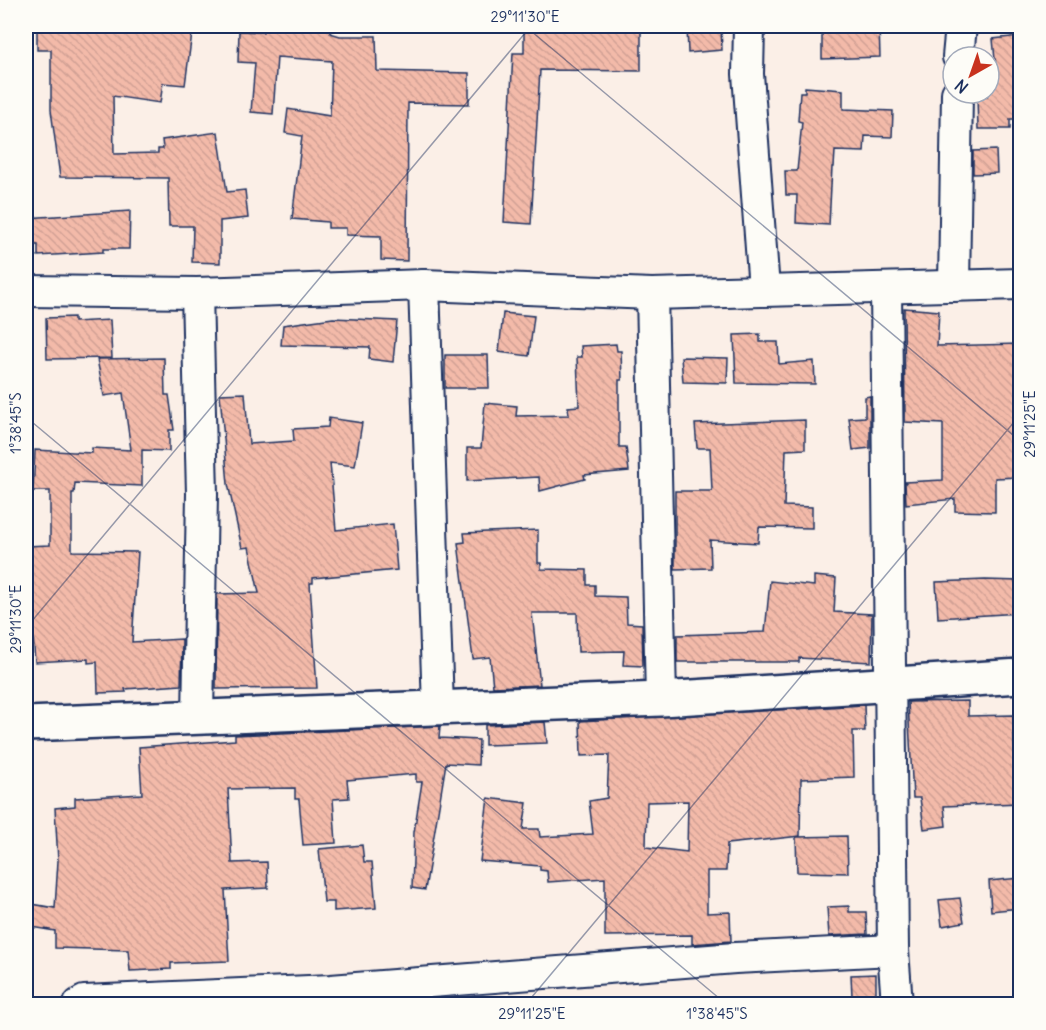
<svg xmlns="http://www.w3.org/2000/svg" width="1046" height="1030" viewBox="0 0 1046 1030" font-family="Delius,sans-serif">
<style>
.building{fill:url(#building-back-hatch);stroke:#1b2f5e;stroke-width:1.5;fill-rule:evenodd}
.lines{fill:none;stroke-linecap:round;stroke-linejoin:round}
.minor-casing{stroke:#1b2f5e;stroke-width:34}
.tertiary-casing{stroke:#1b2f5e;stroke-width:38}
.minor{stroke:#fdfcf7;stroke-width:30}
.tertiary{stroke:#fdfcf7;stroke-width:33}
.ticks{fill:none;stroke:#1b2f5e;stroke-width:1.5;stroke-opacity:0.45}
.neatline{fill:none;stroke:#1b2f5e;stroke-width:2}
.ticks-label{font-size:15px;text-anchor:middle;fill:#1b2f5e}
</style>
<defs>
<pattern id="building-back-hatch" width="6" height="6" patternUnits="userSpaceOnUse" patternTransform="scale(1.5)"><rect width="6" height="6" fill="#f3baa9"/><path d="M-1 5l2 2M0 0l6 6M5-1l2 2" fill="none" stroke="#d0a094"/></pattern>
</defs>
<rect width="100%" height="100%" fill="#fbefe7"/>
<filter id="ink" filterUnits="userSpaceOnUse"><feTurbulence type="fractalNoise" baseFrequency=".0167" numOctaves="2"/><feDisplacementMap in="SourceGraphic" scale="12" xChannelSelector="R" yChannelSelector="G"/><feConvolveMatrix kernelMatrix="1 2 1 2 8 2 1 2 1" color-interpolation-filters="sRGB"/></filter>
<g filter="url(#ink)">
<g class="building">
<polygon points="106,26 193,26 185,85 163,83 160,103 113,96 114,154 158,153 158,149 163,149 162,140 218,132 227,192 245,190 248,218 220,221 220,263 192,262 193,226 169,226 168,178 60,177 51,110 51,50 37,50 37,29"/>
<polygon points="263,26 330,26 330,33 340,36 376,36 377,71 469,73 469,104 408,103 407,261 381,260 381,236 346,235 346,228 328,228 328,222 292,219 302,136 285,133 288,109 330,116 332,61 277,57 273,114 251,112 255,63 238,62 239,31 263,32"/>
<polygon points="524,26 553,26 553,29 641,29 641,71 540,70 531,224 504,222 513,53 524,53"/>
<polygon points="687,26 721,26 722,50 688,53"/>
<polygon points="879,26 880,57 822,59 822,28"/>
<polygon points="1020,36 1020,119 1010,119 1010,129 978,129 977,96 987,96 989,70 996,70 993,39"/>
<polygon points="805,87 843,90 843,109 893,111 892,137 865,136 864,152 835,151 834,167 832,167 829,225 796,223 797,195 786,195 785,171 797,171 802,122 798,121 800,92 805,92"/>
<polygon points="996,150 997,173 973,174 973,151"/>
<polygon points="130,211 129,249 103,249 103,252 38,256 38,245 28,245 26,218"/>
<polygon points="904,308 939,311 937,346 1020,344 1020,477 995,478 995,512 955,511 955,499 906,504 905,482 943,480 943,424 905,422"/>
<polygon points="503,313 534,316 529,356 499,352"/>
<polygon points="74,317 74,322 110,320 112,358 47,359 46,318"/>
<polygon points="333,318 397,321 393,362 369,359 370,347 281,345 283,325"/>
<polygon points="760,334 760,342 778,342 779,364 814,361 815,384 736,383 734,335"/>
<polygon points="616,344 617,351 621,351 622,380 619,380 619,447 626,447 629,471 584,475 585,479 540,491 539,477 467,481 467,448 481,448 485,403 517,406 516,416 569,415 568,407 579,406 577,357 582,357 581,346"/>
<polygon points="445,355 488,355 489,388 445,388"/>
<polygon points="681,357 728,358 727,383 683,382"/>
<polygon points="164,358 165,395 169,395 174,430 169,430 169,451 142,450 142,486 75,483 74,493 72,493 72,551 138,552 132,642 182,639 181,685 125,689 126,692 98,693 97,662 88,663 88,659 35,662 33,635 26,636 26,546 50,545 50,491 33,491 35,450 92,453 92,448 131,450 123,393 104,396 97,359"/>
<polygon points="245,393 249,444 294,441 293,429 328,427 329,418 362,423 355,466 330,463 336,530 393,524 397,570 313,578 313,583 310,583 317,688 216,689 217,594 259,593 249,547 242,548 228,484 220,394"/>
<polygon points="870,396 870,448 853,450 849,418 865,417 865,397"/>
<polygon points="805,420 805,449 786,450 784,506 812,507 812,528 759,527 758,543 710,540 711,568 675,569 675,491 712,491 710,448 697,448 695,424"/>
<polygon points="538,530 538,563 541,563 541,569 587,570 587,585 595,585 595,596 626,597 627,623 642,624 643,666 623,665 624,651 578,652 577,613 532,613 540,685 493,687 490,657 473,659 458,543 465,542 464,533"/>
<polygon points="814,576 836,578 834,612 872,614 871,662 799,658 799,662 677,662 677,635 765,632 770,581 814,586"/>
<polygon points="985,580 1020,581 1020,613 938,618 936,582"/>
<polygon points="968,701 968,716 1013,715 1015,762 1020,762 1020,803 944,806 946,826 924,829 920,798 913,798 908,702"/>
<path d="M 864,705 L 865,731 L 853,731 L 854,777 L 801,779 L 800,836 L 727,844 L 726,871 L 707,871 L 707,913 L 730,912 L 731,941 L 692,944 L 692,935 L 605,936 L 605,878 L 548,882 L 547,871 L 540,870 L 540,866 L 480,861 L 488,798 L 527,803 L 523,829 L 539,829 L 540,837 L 593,834 L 589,801 L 607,798 L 609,755 L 581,756 L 580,721 ZM 688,801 L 687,852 L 646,847 L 647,802 Z"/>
<polygon points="545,722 547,743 485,745 485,725"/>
<polygon points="440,726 439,738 479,740 478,765 446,763 425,890 412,888 414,832 422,782 416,782 416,774 347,780 349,798 333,799 336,843 303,845 299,799 295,799 295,788 228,789 232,863 267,862 268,888 225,890 229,961 171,963 171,969 130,971 128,950 55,948 55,931 26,926 26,903 55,908 58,861 55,808 75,806 75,798 142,794 139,747 235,740 235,735"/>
<polygon points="847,836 848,873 797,872 796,837"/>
<polygon points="362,845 364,862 372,862 376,908 334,911 334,902 324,902 319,849"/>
<polygon points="1020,878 1020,908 991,911 989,881"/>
<polygon points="960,898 964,922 942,926 939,900"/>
<polygon points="849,906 849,912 866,912 867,934 829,936 827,907"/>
<polygon points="876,974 876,995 852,996 851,975"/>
</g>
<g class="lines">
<g class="minor-casing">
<g id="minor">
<polyline points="749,26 748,74 764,289"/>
<polyline points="958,57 961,26"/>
<polyline points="424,285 438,708"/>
<polyline points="954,286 957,93"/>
<polyline points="886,289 893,950 897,1004"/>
<polyline points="26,291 197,293 424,285 652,294 1020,284"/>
<polyline points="197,293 202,494 198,717"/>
<polyline points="652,294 661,699"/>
<polyline points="79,1004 84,1001 331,990 735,958 893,950"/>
</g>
</g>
<g class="tertiary-casing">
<polyline id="tertiary" points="26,724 661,699 1020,676"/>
</g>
<use href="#minor" class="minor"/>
<use href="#tertiary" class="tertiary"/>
</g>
</g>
<path class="ticks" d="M 525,26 L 1020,441M 26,417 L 726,1004M 26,628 L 531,26M 526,1004 L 1020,415"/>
<rect width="1046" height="1030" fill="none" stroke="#fdfcf7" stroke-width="66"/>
<g transform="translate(971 75) rotate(220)"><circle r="28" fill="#fdfcf7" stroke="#a3aaba" stroke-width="1.5"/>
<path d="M0-4.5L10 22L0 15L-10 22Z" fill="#c8321e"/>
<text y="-9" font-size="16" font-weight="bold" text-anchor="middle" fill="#1b2f5e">N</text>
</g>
<rect x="33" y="33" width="980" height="964" class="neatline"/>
<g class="ticks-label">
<text x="525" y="22">29°11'30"E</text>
<text transform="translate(16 423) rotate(-90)" y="5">1°38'45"S</text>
<text transform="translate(1030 424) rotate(-90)" y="5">29°11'25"E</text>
<text transform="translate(16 619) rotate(-90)" y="5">29°11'30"E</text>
<text x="532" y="1019">29°11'25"E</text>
<text x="717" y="1019">1°38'45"S</text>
</g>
</svg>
